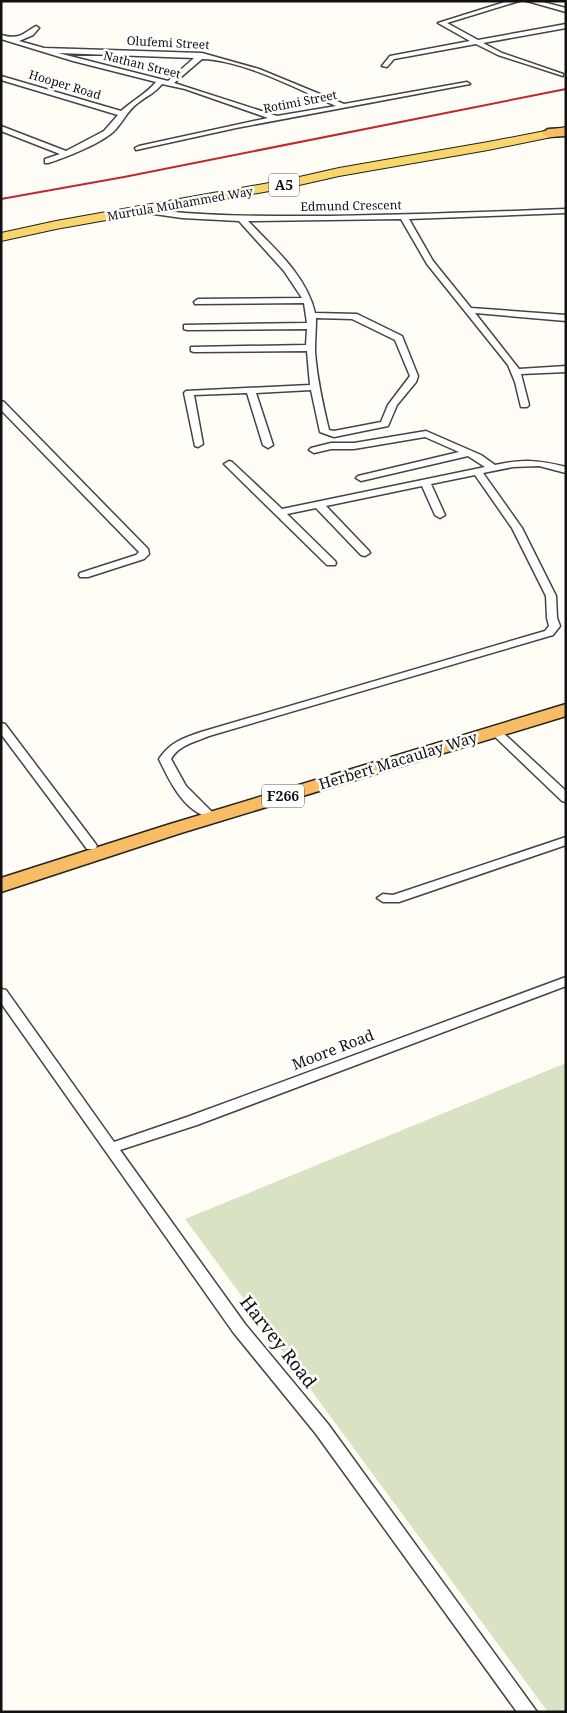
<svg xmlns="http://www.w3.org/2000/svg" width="567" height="1713" viewBox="0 0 567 1713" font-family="'Noto Serif',serif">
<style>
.cemetery{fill:#d9e3c4}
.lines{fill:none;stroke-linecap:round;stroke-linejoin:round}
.minor-casing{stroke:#444;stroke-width:3}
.primary-casing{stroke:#222;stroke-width:2}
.trunk-casing{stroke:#222;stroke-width:3}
.minor{fill:#fff;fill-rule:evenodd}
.primary{fill:#f9d66b;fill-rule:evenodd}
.trunk{fill:#f7bc64;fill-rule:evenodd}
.rail{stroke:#c4262e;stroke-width:2}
.labels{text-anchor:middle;stroke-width:5;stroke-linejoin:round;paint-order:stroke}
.far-street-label{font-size:12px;fill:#111;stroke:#fff}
.shield{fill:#fff;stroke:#585858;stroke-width:1}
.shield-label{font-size:14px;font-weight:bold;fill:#111}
.street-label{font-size:15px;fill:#111;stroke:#fff}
.near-street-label{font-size:18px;fill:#111;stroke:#fff}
</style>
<rect width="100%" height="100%" fill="#fffdf5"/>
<polygon class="cemetery" points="566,1063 566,1712 548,1712 185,1219"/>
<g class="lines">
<g class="minor-casing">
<g id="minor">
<polygon points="508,1 519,1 447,23 478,40 566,24 566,28 483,43 502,53 563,74 563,76 498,55 476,44 394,59 387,67 382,66 390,56 470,41 438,23"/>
<polygon points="527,1 539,1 566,8 566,12"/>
<path d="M 36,26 L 39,28 L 33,35 L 19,41 L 44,48 L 202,53 L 259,69 L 344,104 L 467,82 L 470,84 L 236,128 L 136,150 L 135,148 L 139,146 L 268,118 L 185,89 L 162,84 C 154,94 148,95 138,103 C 128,110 124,120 116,129 C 105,142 65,158 48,163 L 45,163 L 45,159 L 60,154 L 1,131 L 1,126 L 66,151 L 104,131 L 118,115 L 1,80 L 1,76 L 121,111 C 132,101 146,94 156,82 L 73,61 L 1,39 L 1,35 C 20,40 22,34 36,26 ZM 58,53 L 194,58 L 168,81 ZM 202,59 C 243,60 298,89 336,106 L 277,116 L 174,83 Z"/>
<path d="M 147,209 C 208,217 268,216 330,216 C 408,215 487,212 566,209 L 566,213 L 409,219 L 433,261 L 471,308 L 566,315 L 566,321 L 475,313 L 519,369 L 566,366 L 566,372 L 521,374 L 529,405 L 527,407 L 521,407 L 515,382 L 508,365 L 427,264 L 401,219 L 248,221 C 273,247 307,276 315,313 L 357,314 L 402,336 L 418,376 L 416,382 L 397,405 L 388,426 L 334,437 L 320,432 L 311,390 L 256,393 L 273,445 L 268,448 L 263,445 L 247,393 L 194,395 L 203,444 L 198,447 L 195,446 L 184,393 L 186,391 L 310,385 L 307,351 L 194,352 L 191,351 L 191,347 L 306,345 L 307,329 L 187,330 L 184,329 L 184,325 L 307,323 L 304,303 L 195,304 L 194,302 L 198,299 L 302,298 L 284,271 L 239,221 L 182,218 L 147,213 L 138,214 L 134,212 ZM 316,318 L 352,319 L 395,340 L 410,376 L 388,405 L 381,422 L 334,431 L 329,430 C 323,405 317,378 315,352 C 315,340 316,329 316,318 Z"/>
<polygon points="1,401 4,402 148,549 149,554 144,559 88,577 80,577 79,575 80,573 136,555 139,552 1,410"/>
<path d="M 426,431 L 481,455 L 495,465 C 523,459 538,460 566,467 L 566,473 L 539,466 L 513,467 L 483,473 L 522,528 L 556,596 L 557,618 L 560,626 L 553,635 L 209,736 C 195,742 179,745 171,759 L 186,786 L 212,812 L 206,816 C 183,810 168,778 159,759 C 169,743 183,738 201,732 L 545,631 L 549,626 L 547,618 L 546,596 L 512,528 L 475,475 L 431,484 L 445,515 L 440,518 L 435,515 L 422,486 L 326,506 L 369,551 L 370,553 L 365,556 L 361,555 L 316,508 L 287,514 L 335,561 L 336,563 L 335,565 L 327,565 L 224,464 L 229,461 L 232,462 L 282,509 L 485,467 L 468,456 L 361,481 L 356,478 L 358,476 L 459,452 L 425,437 L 354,449 L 331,449 L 314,453 L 309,450 L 311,448 L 331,443 L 354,443 Z"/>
<polygon points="1,723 5,724 95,843 97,846 95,849 87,849 1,734"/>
<polygon points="495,728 499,729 566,791 566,802 562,801 491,733 489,731"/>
<polygon points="566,837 566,845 399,902 383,902 377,898 383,894 393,895"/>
<polygon points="566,977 566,986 197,1125 120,1150 245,1324 328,1424 537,1712 517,1712 316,1434 233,1332 1,1003 1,989 6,990 114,1142 187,1117"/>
</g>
</g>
<g class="primary-casing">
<polygon id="primary" points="566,127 566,134 488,150 339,176 286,188 56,229 1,241 1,233 56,221 286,180 339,168 488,142"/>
</g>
<g class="trunk-casing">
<g id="trunk">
<polygon points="566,128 566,136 548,137 542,133 548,129"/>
<polygon points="566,704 566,716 181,833 1,892 1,878 167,825"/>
</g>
</g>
<use href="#minor" class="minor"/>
<use href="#primary" class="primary"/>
<use href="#trunk" class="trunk"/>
<polyline class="rail" points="1,199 124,177 566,89"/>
</g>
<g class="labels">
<g class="far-street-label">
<text transform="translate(168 43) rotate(3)" y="4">Olufemi Street</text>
<text transform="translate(142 65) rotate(14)" y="4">Nathan Street</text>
<text transform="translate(65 85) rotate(17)" y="4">Hooper Road</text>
<text transform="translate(300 102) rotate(-11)" y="4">Rotimi Street</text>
<text transform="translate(180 204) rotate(-10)" y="4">Murtula Muhammed Way</text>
<text transform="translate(351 206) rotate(-1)" y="4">Edmund Crescent</text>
</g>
<g class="shield">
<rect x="269" y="173.5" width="30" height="23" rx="4"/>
<rect x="262" y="784.5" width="42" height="23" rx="4"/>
</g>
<g class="shield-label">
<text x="284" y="190">A5</text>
<text x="283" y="801">F266</text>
</g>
<g class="street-label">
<text transform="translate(398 761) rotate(-17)" y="5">Herbert Macaulay Way</text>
<text transform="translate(333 1050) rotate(-21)" y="5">Moore Road</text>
</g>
<g class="near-street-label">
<text transform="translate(278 1342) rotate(52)" y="6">Harvey Road</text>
</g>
</g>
<rect width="567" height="1713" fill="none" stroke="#111111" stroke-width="5"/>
</svg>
